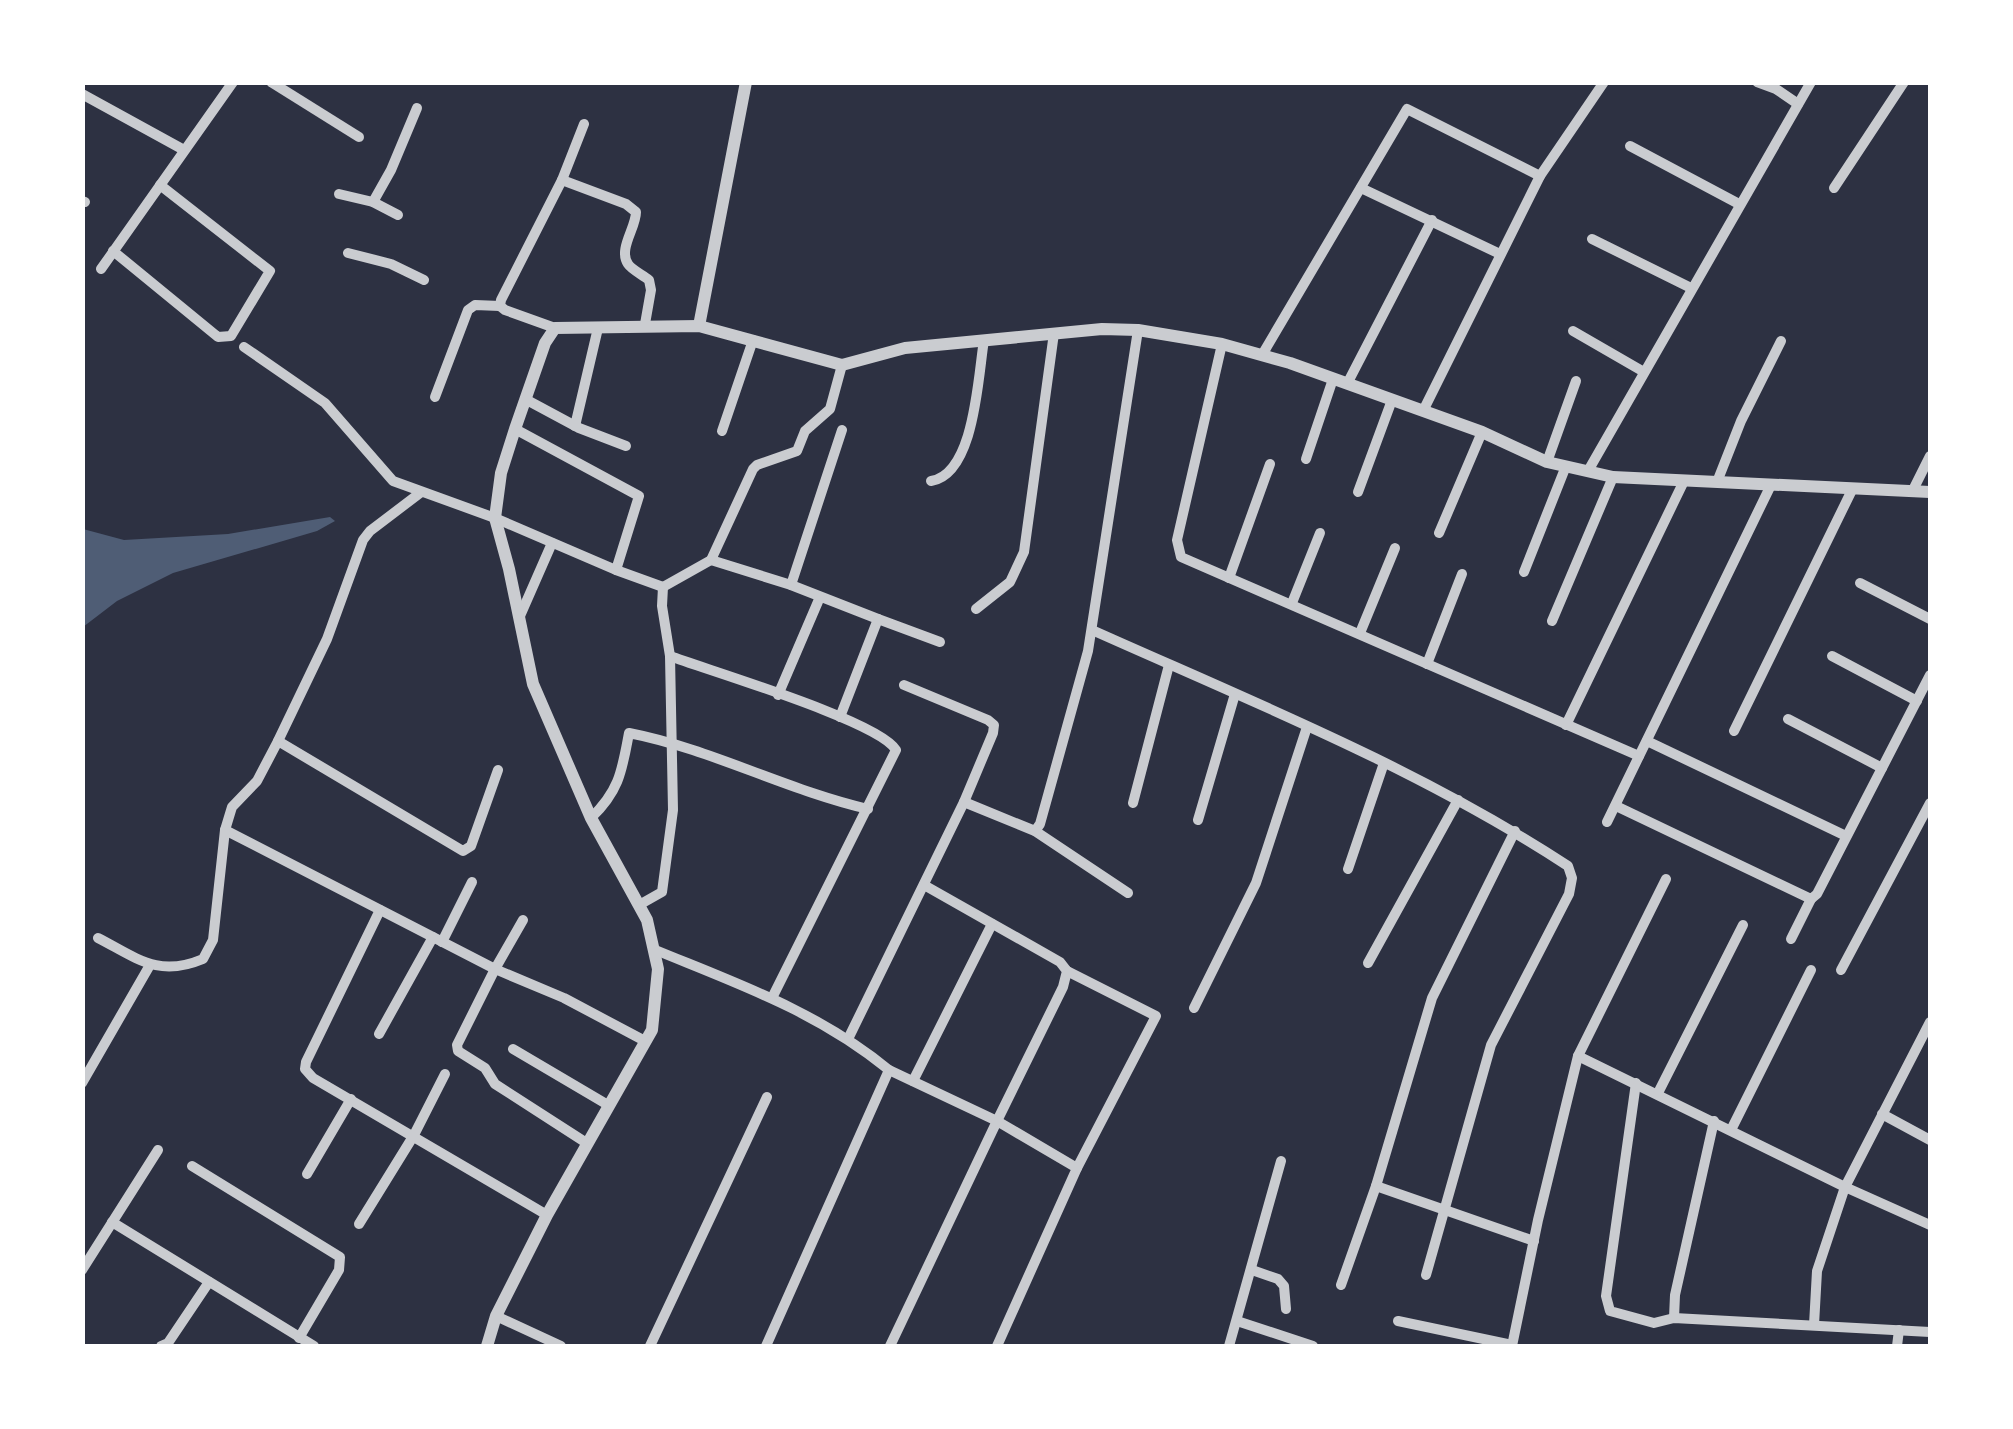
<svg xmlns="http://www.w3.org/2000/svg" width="2013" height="1429" viewBox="0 0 2013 1429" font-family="Poppins,sans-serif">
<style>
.water{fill:#4f5d75}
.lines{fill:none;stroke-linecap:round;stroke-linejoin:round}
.minor{stroke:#caccd0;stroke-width:10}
.tertiary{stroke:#caccd0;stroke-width:12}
</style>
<rect width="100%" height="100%" fill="#2d3142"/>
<polygon class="water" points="330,517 335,521 317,531 173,573 117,601 83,627 83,529 124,540 228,534"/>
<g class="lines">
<g class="minor">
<polyline points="271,82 359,137"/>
<polyline points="1757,82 1776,89 1798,104"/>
<polyline points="82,94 184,150"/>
<polyline points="1630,146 1739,204"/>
<path d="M 562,180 L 626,204 L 636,212 C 636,228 618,249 628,264 C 632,270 643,275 649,280 L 651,290 L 645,324"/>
<polyline points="1361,188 1500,254"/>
<polyline points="1834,188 1904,82"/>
<polyline points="339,194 373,202 398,215"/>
<polyline points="82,201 85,202"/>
<polyline points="373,202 391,170 417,108"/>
<polyline points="1592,239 1691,288"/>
<polyline points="113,251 218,337 231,336 270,271 160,185"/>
<polyline points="348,253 391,264 424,280"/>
<polyline points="101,269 233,82"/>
<polyline points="555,328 505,310 500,306 501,300 562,180 584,124"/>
<polyline points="1573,331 1644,372"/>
<polyline points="1222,344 1177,540 1181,557 1639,756"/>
<polyline points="244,347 325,403 393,481 495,518 616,570 663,587"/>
<polyline points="1262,355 1407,109 1540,176"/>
<polyline points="1347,384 1432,220"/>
<polyline points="435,397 468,310 475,305 500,306"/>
<polyline points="525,399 579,428 626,446"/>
<polyline points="1423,411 1540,176 1604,82"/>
<polyline points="575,426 598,328"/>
<polyline points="515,429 639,496 616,570"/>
<polyline points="722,431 753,340"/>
<polyline points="1306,459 1333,379"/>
<polyline points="1547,462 1576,381"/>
<polyline points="1588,471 1811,82"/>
<path d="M 931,481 C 975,474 978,376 984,340"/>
<polyline points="1717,482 1741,421 1781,341"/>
<polyline points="1358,492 1392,400"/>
<polyline points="1912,492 1930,456"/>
<polyline points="1439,533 1482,432"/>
<polyline points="711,560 791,585 878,619 840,717"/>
<polyline points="1524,572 1566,466"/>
<polyline points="1229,578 1270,464"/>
<polyline points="1860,583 1930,619"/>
<polyline points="791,585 842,430"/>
<polyline points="1292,603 1320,533"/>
<polyline points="976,609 1010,582 1024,552 1054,333"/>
<polyline points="520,616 552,543"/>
<polyline points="878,619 940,642"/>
<polyline points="1552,621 1613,477"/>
<path d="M 1092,630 C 1253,702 1420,769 1568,866 L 1572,878 L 1569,894 L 1491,1045 L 1426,1275"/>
<polyline points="1360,633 1395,548"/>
<path d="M 670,656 C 710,671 879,721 896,750 L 772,998"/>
<polyline points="1832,656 1917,701"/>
<polyline points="1427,664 1462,574"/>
<polyline points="778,695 820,597"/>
<polyline points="1788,719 1882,768"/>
<polyline points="1566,725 1684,481"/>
<polyline points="1734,731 1852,490"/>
<polyline points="278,741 463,851 471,846 498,770"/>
<polyline points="1647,741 1846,836"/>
<polyline points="964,802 1035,831 1128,893"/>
<polyline points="1133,803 1169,665"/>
<polyline points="1616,806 1811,899 1817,894 1930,675"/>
<path d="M 591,818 C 620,790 622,770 629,733 C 711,749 786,790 868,809"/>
<polyline points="1198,820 1235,694"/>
<polyline points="1607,822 1771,485"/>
<polyline points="225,830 495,969 457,1045 458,1051 485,1068 495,1084 585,1142"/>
<polyline points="1035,831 1040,824 1088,651 1138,330"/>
<polyline points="1348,869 1384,763"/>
<polyline points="639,905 662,892 673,810 670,656 662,606 663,587 711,560 753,469 757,465 797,451 805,431 830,409 842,365"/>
<polyline points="380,910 306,1062 305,1069 313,1078 547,1215"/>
<polyline points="523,920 495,969 564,998 645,1041"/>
<path d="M 98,938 C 137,958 158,978 203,959 L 213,940 L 225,830 L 232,807 L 257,781 L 278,741 L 327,639 L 363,540 L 370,531 L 420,493"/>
<polyline points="1791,939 1811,899"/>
<polyline points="442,942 472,882"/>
<path d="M 653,949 C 738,984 817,1011 889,1070 L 766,1346"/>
<polyline points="1368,963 1458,800"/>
<polyline points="1841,970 1930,803"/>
<polyline points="1067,971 1156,1016 1077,1168"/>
<polyline points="1194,1008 1256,883 1307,727"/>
<polyline points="379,1034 433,937"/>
<polyline points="849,1037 964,802 993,733 994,725 988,720 904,685"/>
<polyline points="513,1049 608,1105"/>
<polyline points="1578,1056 1845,1187 1930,1225"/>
<polyline points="889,1070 997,1121 1063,987 1067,971 1060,962 924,885"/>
<polyline points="913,1081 992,924"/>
<polyline points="82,1083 150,965"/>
<polyline points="1636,1083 1606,1296 1610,1311 1654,1323 1674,1318 1930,1332"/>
<polyline points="1658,1093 1743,925"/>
<polyline points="1882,1114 1930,1140"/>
<polyline points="1731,1130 1811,970"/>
<polyline points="192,1166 340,1257 339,1270 299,1338"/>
<polyline points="307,1174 351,1099"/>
<polyline points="1376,1186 1534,1241"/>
<polyline points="112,1222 314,1346"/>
<polyline points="359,1224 414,1135 445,1074"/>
<polyline points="82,1270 158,1150"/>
<polyline points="1252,1270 1278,1279 1284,1286 1286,1309"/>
<polyline points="1341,1285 1376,1186 1432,998 1515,831"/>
<polyline points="496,1316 561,1346"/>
<polyline points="1674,1318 1675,1295 1714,1121"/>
<polyline points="1237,1321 1313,1346"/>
<polyline points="1398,1321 1512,1345"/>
<polyline points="1814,1325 1817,1271 1845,1187 1930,1022"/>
<polyline points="161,1346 168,1343 209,1282"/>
<polyline points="650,1346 767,1097"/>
<polyline points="890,1346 997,1121 1077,1168 997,1346"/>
<polyline points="1229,1346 1281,1161"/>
<polyline points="1512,1346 1538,1220 1578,1056 1666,879"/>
<polyline points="1897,1346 1899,1330"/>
</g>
<g class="tertiary">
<polyline points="699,326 746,82"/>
<polyline points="487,1346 496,1316 547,1215 652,1030 658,969 647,920 591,818 533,684 509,569 495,518 501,473 515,429 545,343 555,328 699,326 842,365 905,348 1102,329 1138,330 1222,344 1290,363 1482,432 1547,462 1613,477 1930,492"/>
</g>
</g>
<rect width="2013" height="1429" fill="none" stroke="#ffffff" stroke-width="170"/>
</svg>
